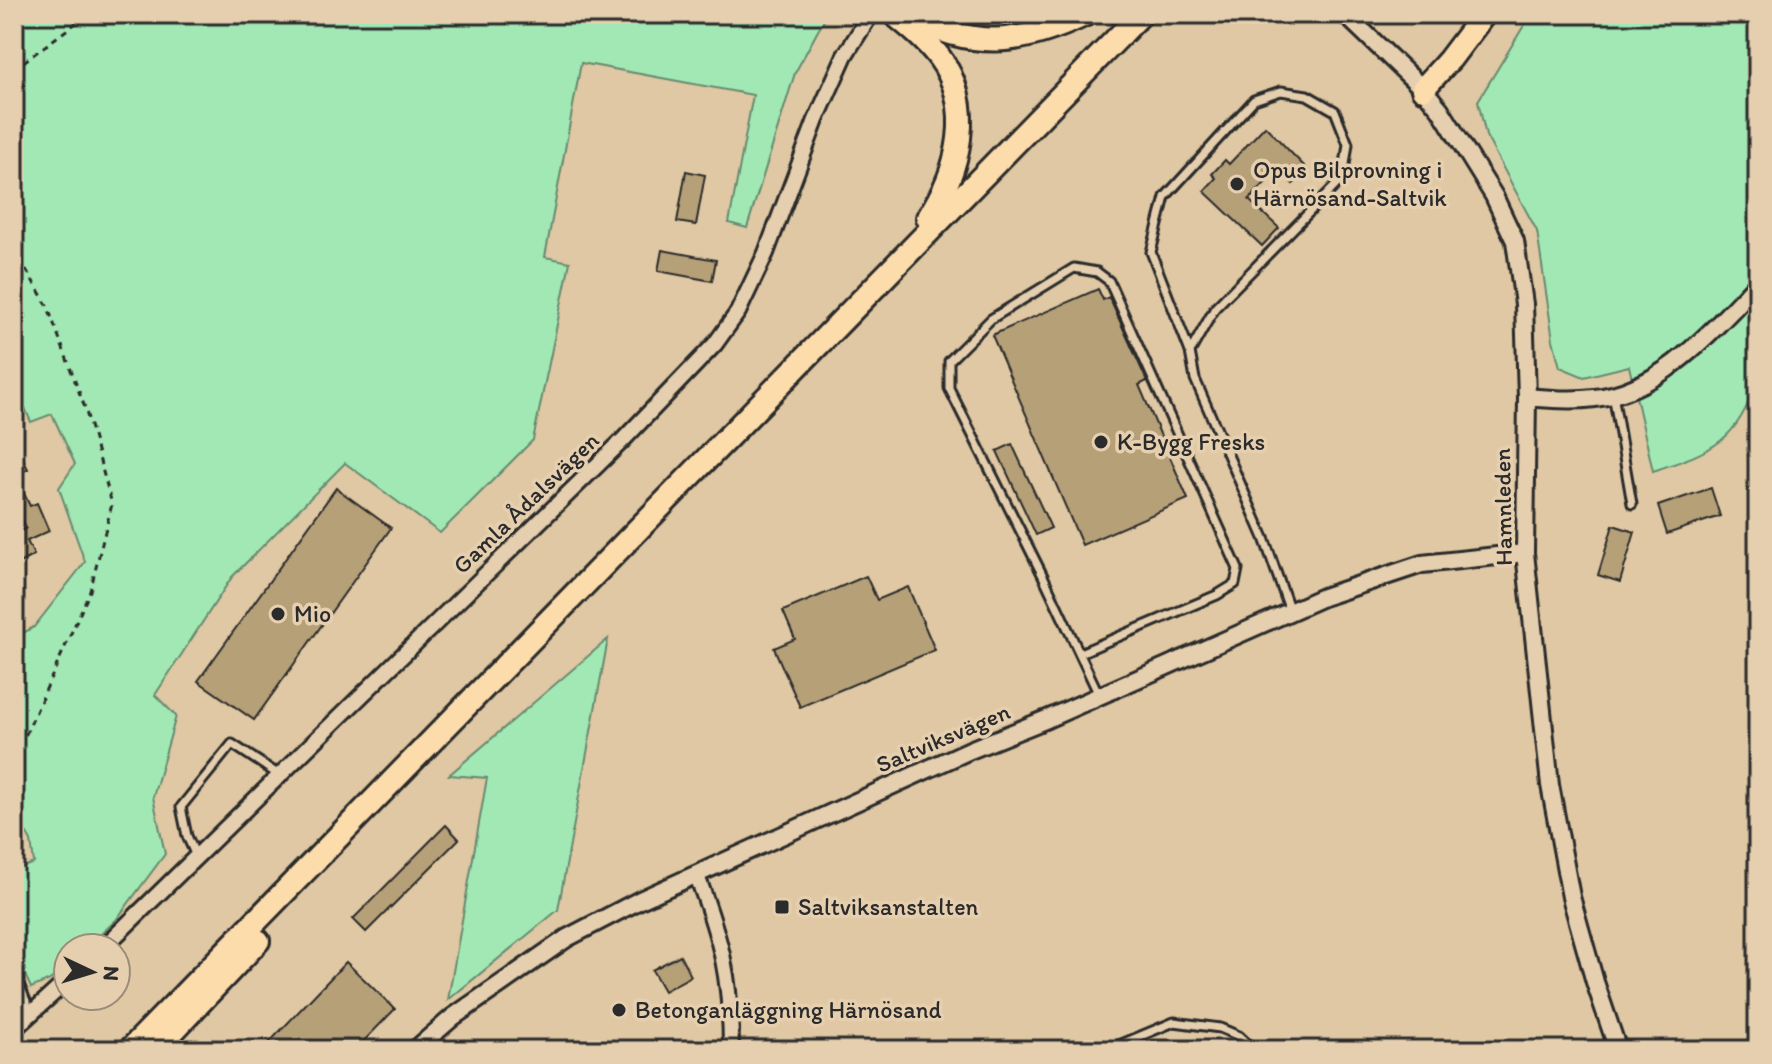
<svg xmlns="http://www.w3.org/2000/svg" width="1772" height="1064" viewBox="0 0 1772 1064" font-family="Itim,sans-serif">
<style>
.green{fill:#a2e8b4;stroke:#668a70;stroke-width:2}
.building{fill:#b6a078;stroke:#2b2b2b;stroke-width:2}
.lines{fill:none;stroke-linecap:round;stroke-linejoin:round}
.service-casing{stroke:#2b2b2b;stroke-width:13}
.minor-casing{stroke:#2b2b2b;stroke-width:20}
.tertiary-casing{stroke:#2b2b2b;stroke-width:22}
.trunk-casing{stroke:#2b2b2b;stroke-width:28}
.path{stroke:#2b2b2b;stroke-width:3;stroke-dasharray:6 6;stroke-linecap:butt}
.service{stroke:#e5cfaf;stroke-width:7}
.minor{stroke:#e5cfaf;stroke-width:14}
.tertiary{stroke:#e5cfaf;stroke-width:16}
.trunk{stroke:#fddcac;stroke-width:22}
.poi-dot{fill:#2b2b2b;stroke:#e5cfaf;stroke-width:3}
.labels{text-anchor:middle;stroke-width:7;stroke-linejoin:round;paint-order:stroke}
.poi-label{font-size:24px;fill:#2b2b2b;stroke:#e5cfaf;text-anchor:start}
.street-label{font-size:24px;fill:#2b2b2b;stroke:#e5cfaf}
</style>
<rect width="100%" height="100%" fill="#dfc8a3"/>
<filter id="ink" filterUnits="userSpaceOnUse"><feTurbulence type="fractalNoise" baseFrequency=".0125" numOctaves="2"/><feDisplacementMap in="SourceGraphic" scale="16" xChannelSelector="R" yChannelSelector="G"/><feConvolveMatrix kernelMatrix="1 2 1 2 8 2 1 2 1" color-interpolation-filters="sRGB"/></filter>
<g filter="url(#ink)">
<g class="green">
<polygon points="14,14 827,14 795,73 747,228 729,223 753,95 581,63 545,257 570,262 533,440 440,533 345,463 232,577 155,695 176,716 153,797 165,854 116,920 86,948 68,948 68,964 50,980 31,988 14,951 14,870 34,863 31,841 14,812 14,638 34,627 85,562 59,488 75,464 52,414 31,422 14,383 14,320 26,317 19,271 14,270"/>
<path d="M 1531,14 L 1758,14 L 1758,379 C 1735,444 1714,450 1653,471 L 1629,366 L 1584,377 L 1560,367 L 1553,340 L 1537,231 L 1486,136 L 1478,101 Z"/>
<polygon points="608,639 558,910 448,1000 487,778 449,775"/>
</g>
<g class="building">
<polygon points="1265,126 1308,170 1293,184 1278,169 1249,200 1279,228 1262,246 1204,191 1216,178 1212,174 1225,160 1229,164"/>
<polygon points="686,171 705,175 696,225 677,222"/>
<polygon points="662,250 716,260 712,281 658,271"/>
<polygon points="1098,289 1103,300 1109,297 1147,381 1139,385 1188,499 1082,545 992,335"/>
<polygon points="14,441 28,469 15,475 30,506 37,503 49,531 27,541 34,555 14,566 14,518 21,531 26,528 14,501"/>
<polygon points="1012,444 1051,528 1036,535 997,451"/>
<polygon points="336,488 391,528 254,720 198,681"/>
<polygon points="1711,488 1720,516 1667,534 1658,506"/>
<polygon points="1613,525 1635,532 1620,582 1598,575"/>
<polygon points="866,576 877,600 908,587 935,650 800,707 774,648 795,639 783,611"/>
<polygon points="446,825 459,839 366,932 353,919"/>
<polygon points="680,955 691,976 664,991 652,970"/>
<polygon points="346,962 395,1009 355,1050 262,1050"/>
</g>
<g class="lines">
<g class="service-casing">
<g id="service">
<polyline points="1190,352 1215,308 1343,178 1348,144 1335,111 1307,95 1281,91 1254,100 1165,197 1151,252 1190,352 1195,379 1264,538 1290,611"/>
<polyline points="1613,394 1632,504"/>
<polyline points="1080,653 1217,595 1235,584 1238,569 1109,281 1097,272 1074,268 991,319 949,361 949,388 1044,578 1099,695"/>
<polyline points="196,856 187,836 181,807 232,744 279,775"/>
<polyline points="14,972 31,1013"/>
<polyline points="1107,1050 1174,1022 1220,1028 1239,1036 1254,1050"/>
</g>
</g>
<g class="minor-casing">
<g id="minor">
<path d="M 697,876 C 722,942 731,979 731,1050"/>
<polyline points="103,948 622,441 715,344 738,312 766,253 816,120 845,55 871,14"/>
<polyline points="14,1029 68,980"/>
</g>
</g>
<g class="tertiary-casing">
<g id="tertiary">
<polyline points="1345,14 1423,89 1440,109 1494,196 1515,241 1524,304 1527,397 1525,553 1550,785 1571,897 1595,982 1618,1050"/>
<path d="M 1527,397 C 1549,399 1572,401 1595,398 C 1662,391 1713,329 1758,283"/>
<polyline points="415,1050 453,1017 567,938 640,900 970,750 1047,719 1323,597 1422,564 1525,553"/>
</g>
</g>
<g class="trunk-casing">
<g id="trunk">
<path d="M 894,14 C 910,27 926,40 939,57 C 976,107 959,171 928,218"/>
<path d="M 904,14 C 972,49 1018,47 1086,14"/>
<polyline points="1423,89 1450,59 1484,14"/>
<polyline points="130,1050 1141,14"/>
<polyline points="155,1050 258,941"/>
</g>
</g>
<g class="path">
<polyline points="14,69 80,20 107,14"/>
<polyline points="14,249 47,305 85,408 112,504 90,591 26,734 14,744"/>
</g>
<use href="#service" class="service"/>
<use href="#minor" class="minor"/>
<use href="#tertiary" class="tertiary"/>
<use href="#trunk" class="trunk"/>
</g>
</g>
<g class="poi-dot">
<circle cx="1237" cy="184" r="8"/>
<circle cx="1101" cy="442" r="8"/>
<circle cx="278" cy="614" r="8"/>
<rect x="774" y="899" width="16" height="16" rx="4"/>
<circle cx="619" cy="1010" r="8"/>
</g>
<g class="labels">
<g class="poi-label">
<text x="1253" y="178">Opus Bilprovning i<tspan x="1253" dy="28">Härnösand-Saltvik</tspan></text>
<text x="1117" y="450">K-Bygg Fresks</text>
<text x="294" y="622">Mio</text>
<text x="798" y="915">Saltviksanstalten</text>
<text x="635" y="1018">Betonganläggning Härnösand</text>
</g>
<g class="street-label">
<text transform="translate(526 503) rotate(-44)" y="8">Gamla Ådalsvägen</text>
<text transform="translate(1503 507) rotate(-91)" y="8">Hamnleden</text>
<text transform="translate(943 738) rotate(-23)" y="8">Saltviksvägen</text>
</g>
</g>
<rect width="1772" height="1064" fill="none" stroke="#e5cfaf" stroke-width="48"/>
<rect x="24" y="24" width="1724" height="1016" fill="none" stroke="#2b2b2b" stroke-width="3" filter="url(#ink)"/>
<g transform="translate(92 972) rotate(94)"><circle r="38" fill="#e5cfaf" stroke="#9b8d7a" stroke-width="2"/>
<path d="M0-6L14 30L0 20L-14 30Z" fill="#2b2b2b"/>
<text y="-12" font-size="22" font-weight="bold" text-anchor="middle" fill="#2b2b2b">N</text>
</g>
</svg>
